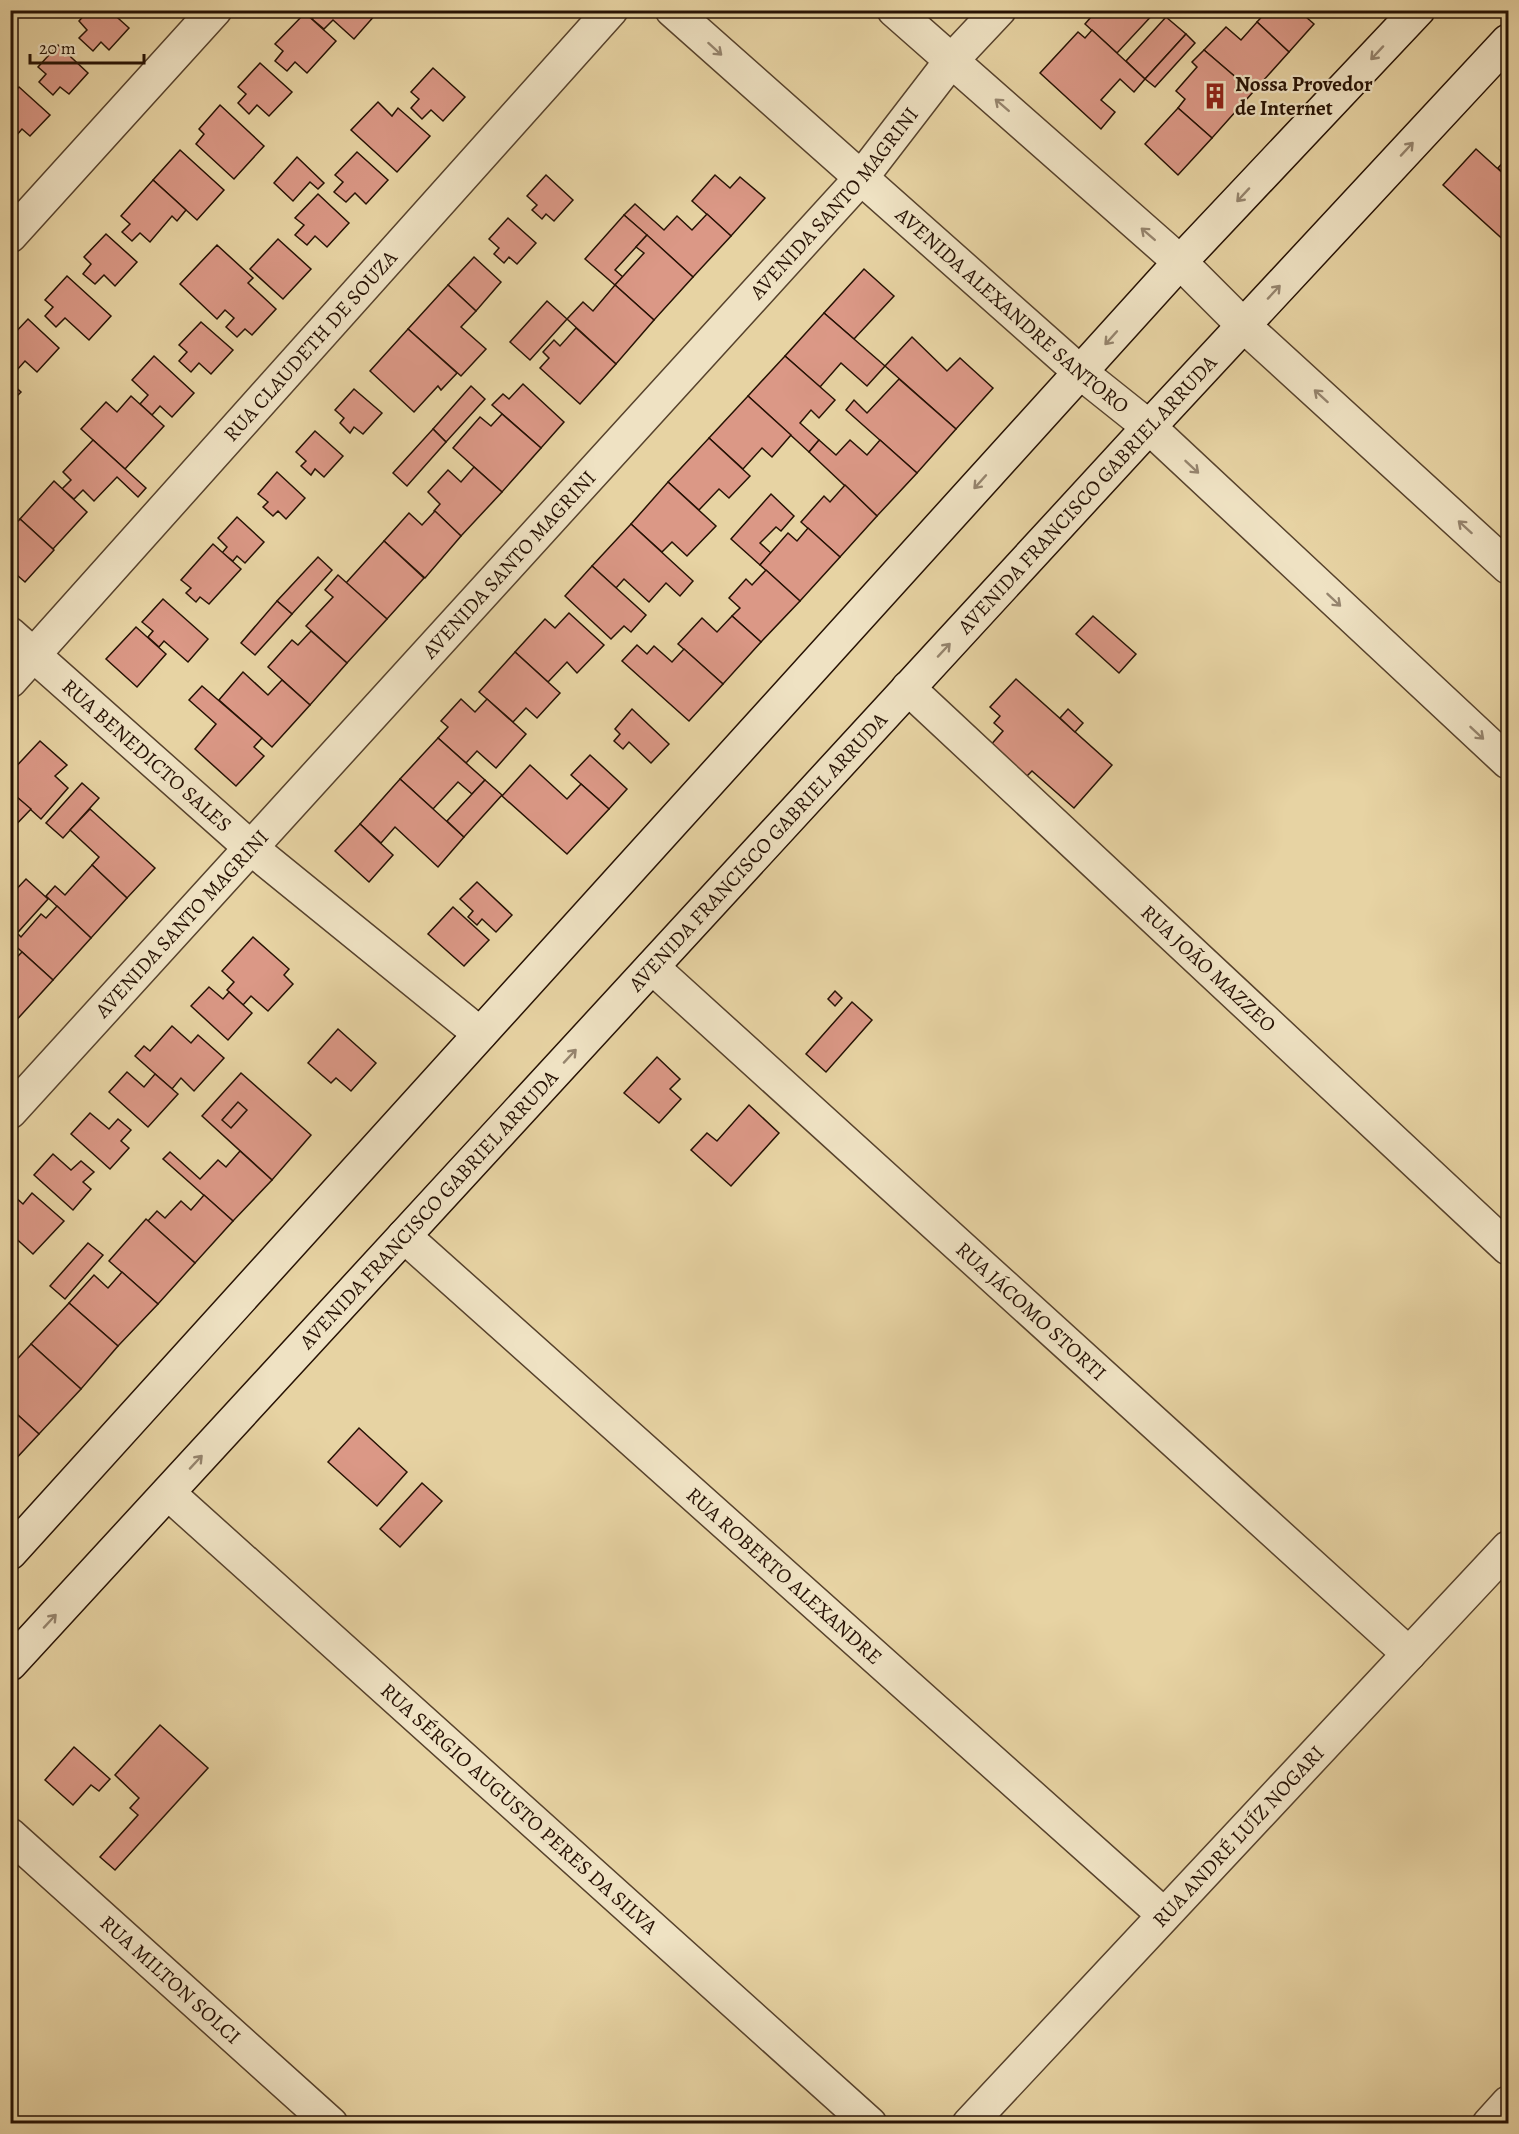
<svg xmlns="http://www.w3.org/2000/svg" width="1519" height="2134" viewBox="0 0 1519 2134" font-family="Alegreya,serif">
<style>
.building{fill:#db9886;stroke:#271204;stroke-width:1.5}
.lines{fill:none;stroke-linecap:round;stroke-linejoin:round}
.minor-casing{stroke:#57422c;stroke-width:36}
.tertiary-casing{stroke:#57422c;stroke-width:36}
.secondary-casing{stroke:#271204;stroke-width:36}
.minor{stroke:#efe2c3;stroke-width:33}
.tertiary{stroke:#efe2c3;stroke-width:33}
.secondary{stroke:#efe2c3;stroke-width:33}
.oneway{stroke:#95846d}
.labels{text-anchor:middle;stroke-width:4.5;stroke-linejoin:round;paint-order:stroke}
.poi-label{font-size:21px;font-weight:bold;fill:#271204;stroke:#efe2c3;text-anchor:start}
.street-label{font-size:21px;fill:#271204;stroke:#efe2c3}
</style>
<rect width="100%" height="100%" fill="#e7d3a3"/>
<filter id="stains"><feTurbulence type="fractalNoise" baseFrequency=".00333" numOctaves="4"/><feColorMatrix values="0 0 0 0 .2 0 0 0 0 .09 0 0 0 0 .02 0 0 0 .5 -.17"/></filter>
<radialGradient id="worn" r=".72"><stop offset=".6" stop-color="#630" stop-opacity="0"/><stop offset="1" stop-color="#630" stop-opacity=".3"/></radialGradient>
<g class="building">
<polygon points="89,10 109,10 129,28 109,50 101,42 93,51 79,38 87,30 79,21"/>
<polygon points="320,10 372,10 376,14 354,39 333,20 324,29 312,19"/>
<polygon points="1097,10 1157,10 1117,53 1085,24"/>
<polygon points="1268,10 1298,10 1314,24 1289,52 1257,22"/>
<polygon points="305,13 336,41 307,73 295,62 287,71 275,61 283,51 275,44"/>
<polygon points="1166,17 1186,34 1145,79 1126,61"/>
<polygon points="1257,22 1289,52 1253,92 1204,50 1226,27 1241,40"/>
<polygon points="1092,30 1145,79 1134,92 1120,79 1101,100 1115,112 1101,129 1040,73 1078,32 1085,38"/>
<polygon points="1186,34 1195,43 1155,87 1145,79"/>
<polygon points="58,45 88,73 69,94 60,87 53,95 39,82 46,74 38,67"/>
<polygon points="1204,50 1253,92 1212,138 1178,108 1185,99 1176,91 1197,67 1192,62"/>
<polygon points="260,63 292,92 269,116 257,105 249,114 238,103 246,94 238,87"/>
<polygon points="433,68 465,97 443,121 431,110 422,119 411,108 419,99 411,92"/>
<polygon points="19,87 50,115 30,136 22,129 15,137 10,134 10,96"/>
<polygon points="378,102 392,116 398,108 430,136 397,172 351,130"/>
<polygon points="220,105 264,146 234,179 196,144 204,134 199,129"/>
<polygon points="1178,108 1212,138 1178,175 1145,144"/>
<polygon points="1476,149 1508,178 1508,244 1443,185"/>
<polygon points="180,150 224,190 197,220 153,180"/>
<polygon points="357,152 388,180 366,204 355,193 346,202 334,192 343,182 335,175"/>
<polygon points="297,157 324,183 318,189 310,182 293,201 274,183"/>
<polygon points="1508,157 1508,178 1498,168"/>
<polygon points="546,175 573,200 554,221 546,214 542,219 532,210 537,205 527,196"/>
<polygon points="715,175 730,188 740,177 765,198 731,236 692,201"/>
<polygon points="153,180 186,210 177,221 172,216 150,242 140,233 132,241 122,232 130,224 121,216"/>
<polygon points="318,194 349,223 327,247 315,236 307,245 295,235 304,225 295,218"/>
<polygon points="635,204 664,230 677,216 692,230 707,214 731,236 693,277 624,215"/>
<polygon points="624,215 647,235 615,270 623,277 615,285 585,259"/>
<polygon points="508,218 536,243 517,264 509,257 504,263 494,254 499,248 489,239"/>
<polygon points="106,234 137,262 115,286 104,275 95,284 83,274 91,264 84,257"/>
<polygon points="647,235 693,277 654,320 615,285 644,253 636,247"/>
<polygon points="278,239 311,269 283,299 250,269"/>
<polygon points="217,245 253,278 248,283 276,309 252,335 245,329 237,337 226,327 234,318 225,310 217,319 180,284"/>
<polygon points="474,257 501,282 476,311 448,285"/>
<polygon points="864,269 894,296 854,339 824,313"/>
<polygon points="67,276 111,316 89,340 65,318 56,327 45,316 53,307 45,300"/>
<polygon points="448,285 476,311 461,327 486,349 461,376 408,329"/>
<polygon points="615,285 654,320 616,364 567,319 583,302 593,311"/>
<polygon points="547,301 567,319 530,360 510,342"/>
<polygon points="824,313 885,366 867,386 841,363 820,387 785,356"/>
<polygon points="28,319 59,348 37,372 25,361 17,370 10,364 10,353 13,350 10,347 10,338"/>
<polygon points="201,322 233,350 211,374 199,363 191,372 179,361 187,352 179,345"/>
<polygon points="576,328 616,364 580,404 540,368 549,358 543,352 554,340 560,346"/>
<polygon points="408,329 457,373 441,390 438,386 414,412 370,371"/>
<polygon points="912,337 947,371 960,358 993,388 956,429 885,366"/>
<polygon points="154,356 194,393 172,417 160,406 152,415 140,404 148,395 132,380"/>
<polygon points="785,356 835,400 819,418 811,410 800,423 819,440 809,452 748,396"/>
<polygon points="899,379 956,429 917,473 846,410 854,400 867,413"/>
<polygon points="10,382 21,392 10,403"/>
<polygon points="523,384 564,422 541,448 492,405 503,394 509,399"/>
<polygon points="471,386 485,399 446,442 433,429"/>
<polygon points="354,389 382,413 363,434 354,427 350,433 340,423 344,418 335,410"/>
<polygon points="131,396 164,426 125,469 81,429 106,402 117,412"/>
<polygon points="748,396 791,435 772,457 762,448 743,469 709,438"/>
<polygon points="502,414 541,448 502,492 453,448 480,417 491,426"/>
<polygon points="433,429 446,442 407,486 393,473"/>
<polygon points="315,431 343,456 324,477 315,469 311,475 301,466 306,461 296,452"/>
<polygon points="709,438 750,476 729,498 719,489 699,510 668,482"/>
<polygon points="93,440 146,488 138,497 117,477 94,501 83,490 74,499 62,489 71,480 63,472"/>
<polygon points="819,440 836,455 850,440 867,455 880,440 917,473 877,516 809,452"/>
<polygon points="474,467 502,492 461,536 434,511 440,504 428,492 448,470 461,482"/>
<polygon points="277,472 305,498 286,519 278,511 273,516 263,507 268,502 258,494"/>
<polygon points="54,481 87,512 53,549 20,519"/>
<polygon points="668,482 716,526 687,556 672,542 662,552 631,524"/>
<polygon points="845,485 877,516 840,557 801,522 824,496 830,502"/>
<polygon points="771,494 794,516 781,531 776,527 760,543 771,553 760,565 731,539"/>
<polygon points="435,511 461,536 425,578 384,541 409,513 422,525"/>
<polygon points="237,517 264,542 245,563 237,556 233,561 222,553 227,547 218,538"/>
<polygon points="20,519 54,550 25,582 10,569 10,530"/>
<polygon points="631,524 693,581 680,596 666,583 649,602 624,579 616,588 592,566"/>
<polygon points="808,528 840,557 800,601 760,565 788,533 797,541"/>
<polygon points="384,541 424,578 387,619 346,583"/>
<polygon points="213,544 241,569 209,604 200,597 196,602 186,593 191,588 181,580"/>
<polygon points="318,557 332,570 292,614 277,601"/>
<polygon points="592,566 646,615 631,632 624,626 611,639 565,596"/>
<polygon points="766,570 800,601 761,642 732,616 740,608 729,598 746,579 752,585"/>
<polygon points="338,575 387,619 347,663 306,626 333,597 325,590"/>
<polygon points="163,599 208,639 188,662 164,641 159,647 148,637 153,631 142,622"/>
<polygon points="277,601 292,614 255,655 241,643"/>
<polygon points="569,613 604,645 577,673 567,662 548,682 515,652 545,619 555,628"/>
<polygon points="732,616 761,642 723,684 678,644 702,618 717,632"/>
<polygon points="1093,616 1136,654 1119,673 1076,634"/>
<polygon points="136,627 166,654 137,687 106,659"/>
<polygon points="311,631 347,663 310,705 268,667 292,640 298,645"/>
<polygon points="637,645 647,654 654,646 672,662 684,649 723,684 689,721 622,661"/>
<polygon points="515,652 560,693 537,718 526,708 513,722 479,692"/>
<polygon points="243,672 268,695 282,680 310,705 272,747 219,700"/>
<polygon points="1016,679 1112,765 1074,808 1032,771 1024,779 989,747 1003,731 994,723 1000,716 990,707"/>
<polygon points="202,686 262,738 254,747 264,756 236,786 195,749 216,724 189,700"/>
<polygon points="461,699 475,712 487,699 526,734 496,768 477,751 466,763 438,738 448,727 441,721"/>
<polygon points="632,709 669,744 651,763 629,742 623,749 614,741 620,734 615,729"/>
<polygon points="1068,709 1083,723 1075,732 1060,718"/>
<polygon points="438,738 485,780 472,794 458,782 433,809 400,779"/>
<polygon points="40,741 67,765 55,776 68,788 41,819 10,791 10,773"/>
<polygon points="590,755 627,789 609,809 571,775"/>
<polygon points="530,765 567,799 581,784 609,809 567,854 502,796"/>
<polygon points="400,779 464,837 438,867 395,827 381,843 360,824"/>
<polygon points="485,780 502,795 464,837 447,821"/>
<polygon points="82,783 99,798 63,838 46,823"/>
<polygon points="10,791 31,809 10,831"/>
<polygon points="90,809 155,868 127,898 92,865 99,857 70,830"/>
<polygon points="360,824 393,855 369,882 335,851"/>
<polygon points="92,865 127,898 91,938 46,896 55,886 65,895"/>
<polygon points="26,879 48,899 10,941 10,896"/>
<polygon points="477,882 512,915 496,932 482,919 477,925 468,917 473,911 460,899"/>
<polygon points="57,906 91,938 53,980 10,941 17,933 21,937 41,914 46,918"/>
<polygon points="453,907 489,940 464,966 428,934"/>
<polygon points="253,937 289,969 284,975 293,984 268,1011 251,996 243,1005 227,990 234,982 222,971"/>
<polygon points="22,952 53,980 12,1025 10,1024 10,964"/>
<polygon points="209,987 223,999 229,992 252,1013 228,1040 191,1006"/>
<polygon points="835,991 842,998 835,1006 828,999"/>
<polygon points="852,1002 872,1020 826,1072 806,1054"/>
<polygon points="172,1026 191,1043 198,1035 224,1058 194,1091 181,1078 172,1089 135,1056 144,1046 150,1051"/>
<polygon points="338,1029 376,1063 351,1091 336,1078 331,1083 308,1063"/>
<polygon points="657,1057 680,1079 670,1089 681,1099 659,1123 624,1093"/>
<polygon points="127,1072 144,1087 155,1074 178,1094 148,1127 109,1092"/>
<polygon points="241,1073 311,1135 272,1180 202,1116"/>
<polygon points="238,1102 247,1110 231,1128 222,1120"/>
<polygon points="749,1105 779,1133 731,1186 691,1150 707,1133 717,1141"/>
<polygon points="90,1113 109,1129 118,1119 131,1130 121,1141 129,1148 110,1169 71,1134"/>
<polygon points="240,1151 272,1180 233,1221 163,1159 170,1152 200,1179 218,1160 226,1167"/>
<polygon points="53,1154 71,1170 81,1161 94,1172 83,1182 91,1189 73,1210 34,1175"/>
<polygon points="32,1193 64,1221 33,1254 10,1233 10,1200 14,1196 23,1204"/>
<polygon points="204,1195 233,1221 195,1263 148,1221 157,1211 165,1218 181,1201 191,1210"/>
<polygon points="146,1219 195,1263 158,1304 109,1261"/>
<polygon points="88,1243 103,1255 65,1299 50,1286"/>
<polygon points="122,1272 158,1304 118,1346 69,1303 94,1275 108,1288"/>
<polygon points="69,1303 118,1346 81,1389 31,1344"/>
<polygon points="31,1344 81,1389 39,1434 10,1408 10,1387 14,1384 10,1381 10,1367"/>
<polygon points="10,1408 39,1434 10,1465"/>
<polygon points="359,1428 407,1472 377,1506 328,1462"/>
<polygon points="422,1483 442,1501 400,1547 380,1529"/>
<polygon points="160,1725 208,1768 115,1870 100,1857 138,1815 130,1808 139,1798 115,1775"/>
<polygon points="74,1747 110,1779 99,1791 91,1785 73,1805 45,1780"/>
</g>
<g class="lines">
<g class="minor-casing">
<g id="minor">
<polyline points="10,236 215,10"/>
<path id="s1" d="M 10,634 L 251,848 L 480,1034"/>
<path id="s2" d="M 10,681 L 611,10"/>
<path id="s3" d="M 908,688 L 1508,1248"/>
<path id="s4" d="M 652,967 L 1409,1654"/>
<path id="s5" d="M 10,1112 L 861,178 L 951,61 L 999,10"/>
<path id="s6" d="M 404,1236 L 1164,1915"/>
<path id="s7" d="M 168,1493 L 870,2124"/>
<path id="s8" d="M 10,1835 L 331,2124"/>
<path id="s9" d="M 969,2124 L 1508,1548"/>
<polyline points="1489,2124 1508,2103"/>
</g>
</g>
<g class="tertiary-casing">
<g id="tertiary">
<path id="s10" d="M 672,10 L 1080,372 L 1149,427 L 1508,762"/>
<polyline points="894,10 1180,262 1243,325 1508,567"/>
</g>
</g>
<g class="secondary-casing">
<g id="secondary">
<polyline points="10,1553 1180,262 1418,10"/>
<path id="s11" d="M 10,1664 L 1149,427 L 1508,41"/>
</g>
</g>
<use href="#minor" class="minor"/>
<use href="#tertiary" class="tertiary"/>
<use href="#secondary" class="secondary"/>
</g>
<defs><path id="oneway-shaft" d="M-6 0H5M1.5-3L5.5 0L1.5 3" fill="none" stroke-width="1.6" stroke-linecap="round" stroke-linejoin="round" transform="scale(1.5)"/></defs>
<g class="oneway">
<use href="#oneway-shaft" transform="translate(715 49) rotate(42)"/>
<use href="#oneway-shaft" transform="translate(1377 53) rotate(133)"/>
<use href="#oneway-shaft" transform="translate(1002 105) rotate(-139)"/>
<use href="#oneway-shaft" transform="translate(1407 149) rotate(-47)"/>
<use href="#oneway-shaft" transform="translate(1243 195) rotate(133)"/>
<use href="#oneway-shaft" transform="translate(1148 234) rotate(-139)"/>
<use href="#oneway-shaft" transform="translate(1274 292) rotate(-47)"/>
<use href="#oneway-shaft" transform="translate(1111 338) rotate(132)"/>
<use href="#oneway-shaft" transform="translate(1321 396) rotate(-138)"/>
<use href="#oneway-shaft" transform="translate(1192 467) rotate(43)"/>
<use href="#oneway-shaft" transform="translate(980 482) rotate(132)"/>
<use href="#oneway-shaft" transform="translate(1465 527) rotate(-138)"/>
<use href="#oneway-shaft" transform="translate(1334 600) rotate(43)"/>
<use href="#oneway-shaft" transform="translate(944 650) rotate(-47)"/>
<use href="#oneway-shaft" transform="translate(1477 733) rotate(43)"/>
<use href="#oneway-shaft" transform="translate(570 1056) rotate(-47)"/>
<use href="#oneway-shaft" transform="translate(196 1462) rotate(-47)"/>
<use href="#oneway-shaft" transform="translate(50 1621) rotate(-47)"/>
</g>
<defs>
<g id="building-bare" transform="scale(2.07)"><path d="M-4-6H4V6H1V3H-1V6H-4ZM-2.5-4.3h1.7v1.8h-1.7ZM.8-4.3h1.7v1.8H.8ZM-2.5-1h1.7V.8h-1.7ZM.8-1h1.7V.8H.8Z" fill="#8f2418" stroke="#efe2c3" stroke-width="2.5" paint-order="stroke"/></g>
</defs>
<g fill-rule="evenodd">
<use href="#building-bare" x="1215" y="96"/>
</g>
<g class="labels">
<g class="poi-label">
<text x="1235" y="91">Nossa Provedor<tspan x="1235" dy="24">de Internet</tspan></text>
</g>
<g class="street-label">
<text dy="7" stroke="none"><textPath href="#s5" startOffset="1227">AVENIDA SANTO MAGRINI</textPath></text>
<text dy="7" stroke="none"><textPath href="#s10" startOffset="454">AVENIDA ALEXANDRE SANTORO</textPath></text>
<text dy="7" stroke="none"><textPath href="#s2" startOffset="450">RUA CLAUDETH DE SOUZA</textPath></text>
<text dy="7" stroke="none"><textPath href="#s11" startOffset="1590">AVENIDA FRANCISCO GABRIEL ARRUDA</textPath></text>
<text dy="7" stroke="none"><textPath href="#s5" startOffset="741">AVENIDA SANTO MAGRINI</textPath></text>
<text dy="7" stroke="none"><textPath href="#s1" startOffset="183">RUA BENEDICTO SALES</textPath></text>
<text dy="7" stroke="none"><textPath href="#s11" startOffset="1104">AVENIDA FRANCISCO GABRIEL ARRUDA</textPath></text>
<text dy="7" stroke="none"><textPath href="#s5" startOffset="255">AVENIDA SANTO MAGRINI</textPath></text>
<text dy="7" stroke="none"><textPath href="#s3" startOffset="411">RUA JOÃO MAZZEO</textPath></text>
<text dy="7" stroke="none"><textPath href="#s11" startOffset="618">AVENIDA FRANCISCO GABRIEL ARRUDA</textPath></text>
<text dy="7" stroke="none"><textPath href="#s4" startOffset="512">RUA JÁCOMO STORTI</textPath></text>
<text dy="7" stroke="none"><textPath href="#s6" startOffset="510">RUA ROBERTO ALEXANDRE</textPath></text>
<text dy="7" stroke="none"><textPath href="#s7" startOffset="472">RUA SÉRGIO AUGUSTO PERES DA SILVA</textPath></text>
<text dy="7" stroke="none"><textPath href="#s9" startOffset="394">RUA ANDRÉ LUÍZ NOGARI</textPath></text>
<text dy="7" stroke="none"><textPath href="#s8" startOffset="216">RUA MILTON SOLCI</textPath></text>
</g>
</g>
<rect width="1519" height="2134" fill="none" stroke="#e7d3a3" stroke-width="36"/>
<rect x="12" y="12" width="1495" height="2110" fill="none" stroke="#271204" stroke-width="3"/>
<rect x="18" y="18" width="1483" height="2098" fill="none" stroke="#271204" stroke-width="1.5"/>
<path d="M30 54v9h114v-9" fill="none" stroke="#271204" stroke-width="3"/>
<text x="39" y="54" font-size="18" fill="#271204" stroke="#efe2c3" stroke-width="4.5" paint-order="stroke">20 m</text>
<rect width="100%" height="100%" filter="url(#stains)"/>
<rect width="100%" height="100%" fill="url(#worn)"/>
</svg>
